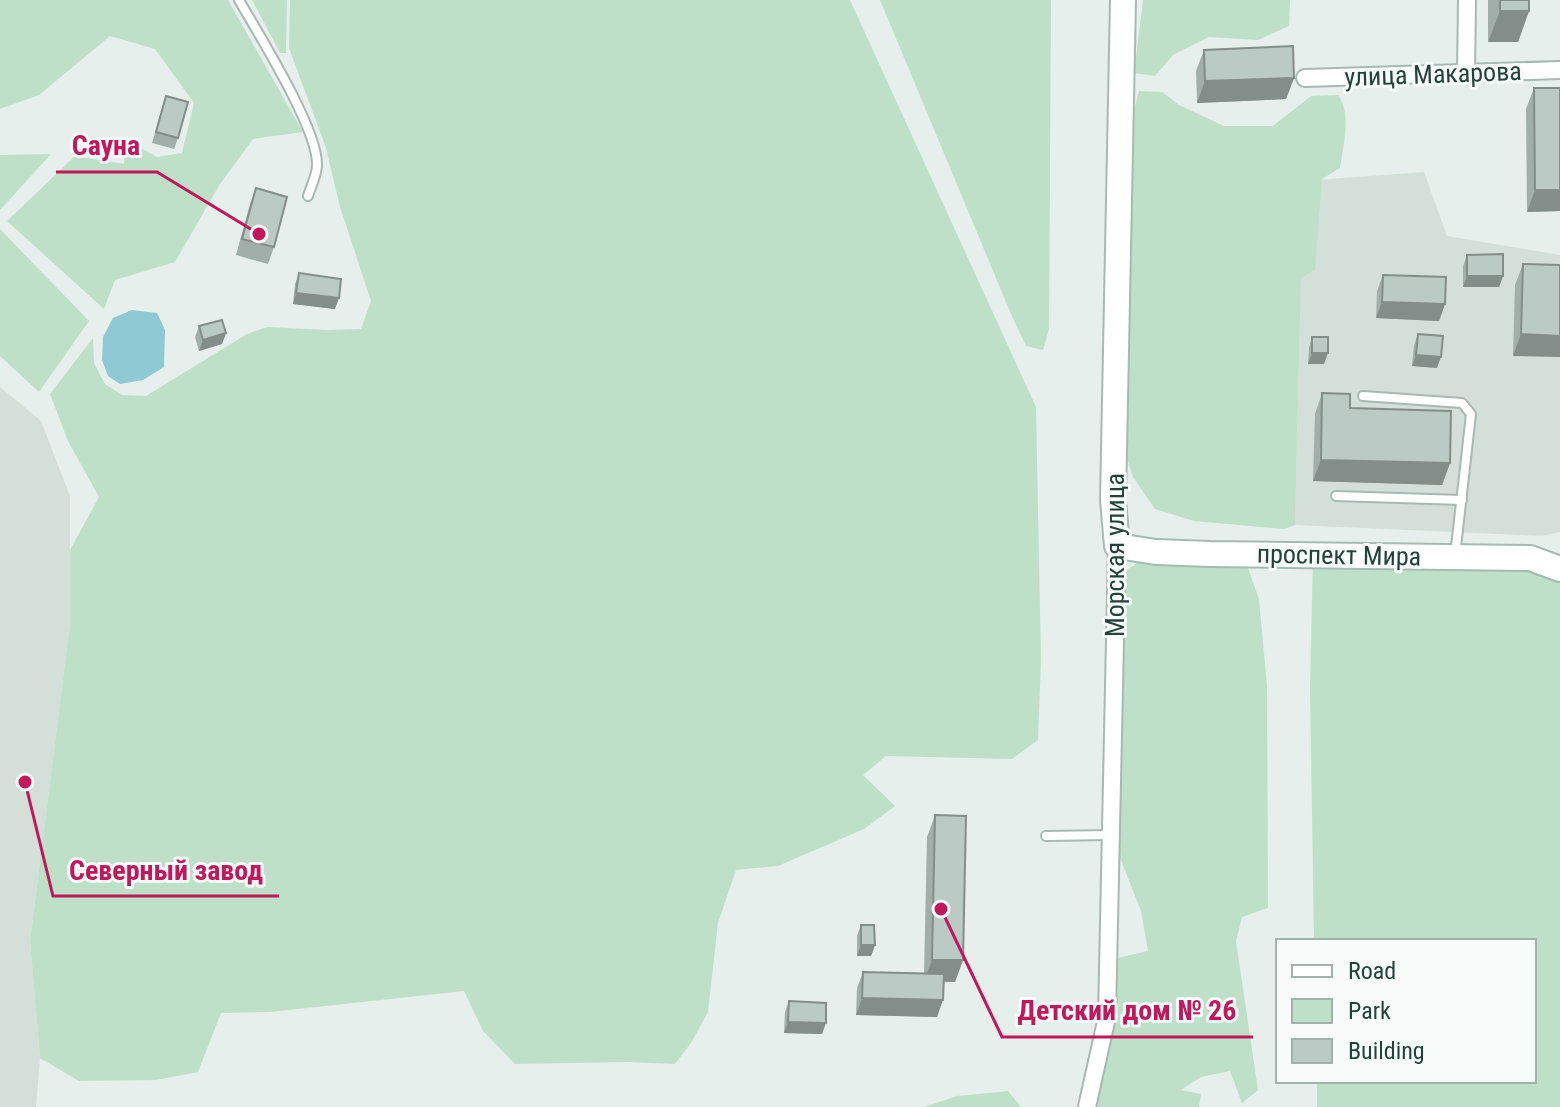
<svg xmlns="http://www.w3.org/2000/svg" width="1560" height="1107" viewBox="0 0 1560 1107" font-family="'Roboto Condensed',sans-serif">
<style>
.built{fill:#d4dfda}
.green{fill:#bfe0c8}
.water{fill:#8ec9d4}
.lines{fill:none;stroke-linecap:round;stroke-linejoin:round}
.lane-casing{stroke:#a8b8b2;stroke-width:12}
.street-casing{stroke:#a8b8b2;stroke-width:20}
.secondary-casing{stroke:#a4bbb3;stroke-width:28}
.lane{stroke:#fff;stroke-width:8}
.street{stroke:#fff;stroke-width:16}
.secondary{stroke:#fff;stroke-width:24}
.wall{fill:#a1aea9}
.shaded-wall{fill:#838d89}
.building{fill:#bbcac4;stroke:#838d89;stroke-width:2}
.labels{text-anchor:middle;stroke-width:6;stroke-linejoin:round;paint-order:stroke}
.street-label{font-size:26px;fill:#24423a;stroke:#f7fbf9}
.leader{fill:none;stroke:#c2185b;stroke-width:3}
.callout-dot{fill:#c2185b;stroke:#f7fbf9;stroke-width:3}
.callout-label{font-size:28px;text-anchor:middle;font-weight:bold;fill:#c2185b;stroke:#f7fbf9;stroke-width:6;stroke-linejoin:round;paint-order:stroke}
</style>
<rect width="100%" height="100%" fill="#e6efeb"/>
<g class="built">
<polygon points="1424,172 1447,236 1560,255 1560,532 1542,536 1295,525 1303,181"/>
<polygon points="0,387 41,421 70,496 70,624 30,941 40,1058 36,1107 0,1107"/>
</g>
<g class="green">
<polygon points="0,0 228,0 303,132 253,139 220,184 175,262 115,280 104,309 7,221 75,156 124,164 126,140 157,157 182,153 194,103 155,49 110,36 39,95 0,109"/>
<polygon points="252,0 287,0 286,53 280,53"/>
<polygon points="290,0 850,0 1036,407 1041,660 1038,740 1012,759 886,756 863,775 895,806 864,829 778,866 736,870 718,923 708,1012 691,1043 675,1064 627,1062 515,1064 483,1031 464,991 270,1012 221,1013 198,1072 156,1080 79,1081 40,1058 30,941 70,624 70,550 99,497 68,441 50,394 93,338 94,363 105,384 122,395 146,396 247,334 267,327 328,330 361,329 371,301 340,207 326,148 289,48"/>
<polygon points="880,0 1051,0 1049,329 1043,350 1026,346 1011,314"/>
<polygon points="1143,0 1290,0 1289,26 1258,40 1209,37 1173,55 1155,76 1134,73"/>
<path d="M 1139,91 L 1162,92 L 1179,105 L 1224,126 L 1273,126 L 1311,96 L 1338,95 C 1352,114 1343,146 1340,168 L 1322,179 L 1315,270 L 1301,278 L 1295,525 L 1284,529 L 1194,521 L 1155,509 L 1133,477 L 1123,446 L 1130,275 L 1130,126 Z"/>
<polygon points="51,154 0,210 0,155"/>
<polygon points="0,229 89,321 39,392 0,356"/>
<polygon points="1156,552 1243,554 1259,599 1267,686 1268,908 1242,917 1236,941 1258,1090 1242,1103 1230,1071 1201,1077 1181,1090 1201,1094 1199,1107 1087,1107 1109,960 1148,951 1141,911 1111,835 1116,576"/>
<polygon points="1313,555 1560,569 1560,1107 1317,1107 1317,1081 1534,1081 1534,941 1314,941 1310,688"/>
<polygon points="1008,1091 1021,1107 924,1107 957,1096"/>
</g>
<polygon class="water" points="132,310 157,313 165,330 164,367 143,380 120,384 108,376 102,360 103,337 113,318"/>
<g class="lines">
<g class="lane-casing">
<g id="lane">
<path d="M 239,0 C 259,35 318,129 317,165 C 317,175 311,186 308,196"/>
<polyline points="1363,396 1462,403 1471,414 1455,556"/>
<polyline points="1336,496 1462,500"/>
<polyline points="1046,836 1110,835"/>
</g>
</g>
<g class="street-casing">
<g id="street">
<polyline points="1466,74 1467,0"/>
<polyline points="1305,78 1560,70"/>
<polyline points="1087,1107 1107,1017 1117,546"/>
</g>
</g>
<g class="secondary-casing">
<polyline id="secondary" points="1123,0 1113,500 1117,546 1156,552 1210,554 1530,558 1560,569"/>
</g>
<use href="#lane" class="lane"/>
<use href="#street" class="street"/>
<use href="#secondary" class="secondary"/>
</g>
<g class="wall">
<polygon points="1488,0 1529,0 1529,11 1518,42 1488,42"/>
<polygon points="1204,50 1294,78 1286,99 1197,103 1196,71"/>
<polygon points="1534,88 1560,211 1527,212 1526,109"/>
<polygon points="166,96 178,138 174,149 152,143"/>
<polygon points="256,188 274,247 268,264 236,255 250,204"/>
<polygon points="1467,255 1503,276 1499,287 1463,287 1463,266"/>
<polygon points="1523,264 1560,265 1513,356 1515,285"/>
<polygon points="299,273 335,309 293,304 295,284"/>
<polygon points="1383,275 1445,304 1439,321 1376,318 1377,291"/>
<polygon points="199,326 226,333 222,344 199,351 195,337"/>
<polygon points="1418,334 1437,368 1412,366 1414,345"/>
<polygon points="1312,337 1324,364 1308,364 1309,348"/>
<polygon points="1322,393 1450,463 1442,485 1313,481 1315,414"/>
<polygon points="935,815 963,960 955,982 943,982 937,1017 856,1015 857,988 863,972 924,973 927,837"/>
<polygon points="861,925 875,945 871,956 857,956 857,936"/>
<polygon points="789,1001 822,1034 784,1033 785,1012"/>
</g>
<g class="shaded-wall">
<polygon points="1500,11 1529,11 1518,42 1488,42"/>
<polygon points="1294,78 1286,99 1197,103 1205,81"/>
<polygon points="1535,190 1560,190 1560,211 1527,212"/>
<polygon points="1467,276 1503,276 1499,287 1463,287"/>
<polygon points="296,293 339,298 335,309 293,304"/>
<polygon points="1382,302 1445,304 1439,321 1376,318"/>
<polygon points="226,333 222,344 199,351 203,340"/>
<polygon points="1521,334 1560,336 1560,357 1513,356"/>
<polygon points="1312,353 1328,353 1324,364 1308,364"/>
<polygon points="1416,355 1441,357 1437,368 1412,366"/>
<polygon points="1321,460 1450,463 1442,485 1313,481"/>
<polygon points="861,945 875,945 871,956 857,956"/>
<polygon points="932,960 963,960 955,982 924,981"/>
<polygon points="862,998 943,1000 937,1017 856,1015"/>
<polygon points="788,1022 826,1023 822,1034 784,1033"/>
</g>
<g class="building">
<rect x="1500" y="0" width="29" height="11"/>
<polygon points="1293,46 1294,78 1205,81 1204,50"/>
<polygon points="1534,88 1560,88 1560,190 1535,190"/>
<polygon points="166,96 188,102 178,138 156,132"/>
<polygon points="256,188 287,197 274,247 242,239"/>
<polygon points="1503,254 1503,276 1467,276 1467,255"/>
<polygon points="1523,264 1560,265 1560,336 1521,334"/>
<polygon points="299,273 341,279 339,298 296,293"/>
<polygon points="1383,275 1446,277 1445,304 1382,302"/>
<polygon points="222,320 226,333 203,340 199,326"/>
<polygon points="1418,334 1443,336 1441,357 1416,355"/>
<rect x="1312" y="337" width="16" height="16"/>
<polygon points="1322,393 1350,394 1350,408 1451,411 1450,463 1321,460"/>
<polygon points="935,815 966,816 963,960 932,960"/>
<polygon points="861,925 874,925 875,945 861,945"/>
<polygon points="863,972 944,974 943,1000 862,998"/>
<polygon points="789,1001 826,1003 826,1023 788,1022"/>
</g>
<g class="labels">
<g class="street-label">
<text transform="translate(1433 74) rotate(-2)" y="9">улица Макарова</text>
<text transform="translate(1115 555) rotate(-90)" y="9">Морская улица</text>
<text transform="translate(1339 555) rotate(1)" y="9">проспект Мира</text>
</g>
</g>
<path class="leader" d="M259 234L157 172H56M25 782L53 896H279M941 909L1002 1037H1253"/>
<g class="callout-dot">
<circle cx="259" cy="234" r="8"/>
<circle cx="25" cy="782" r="8"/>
<circle cx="941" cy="909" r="8"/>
</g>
<g class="callout-label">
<text x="106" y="155">Сауна</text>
<text x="166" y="880">Северный завод</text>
<text x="1127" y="1020">Детский дом № 26</text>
</g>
<rect x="1276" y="939" width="260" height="144" fill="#f7fbf9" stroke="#a3b1ad" stroke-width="2"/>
<rect x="1292" y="965" width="40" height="12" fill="#ffffff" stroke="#a3b1ad" stroke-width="2"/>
<text x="1348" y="979" font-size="24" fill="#24423a">Road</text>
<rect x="1292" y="999" width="40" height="24" fill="#bfe0c8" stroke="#a3b1ad" stroke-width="2"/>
<text x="1348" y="1019" font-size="24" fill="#24423a">Park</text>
<rect x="1292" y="1039" width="40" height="24" fill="#bbcac4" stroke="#a3b1ad" stroke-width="2"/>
<text x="1348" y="1059" font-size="24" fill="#24423a">Building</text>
</svg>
